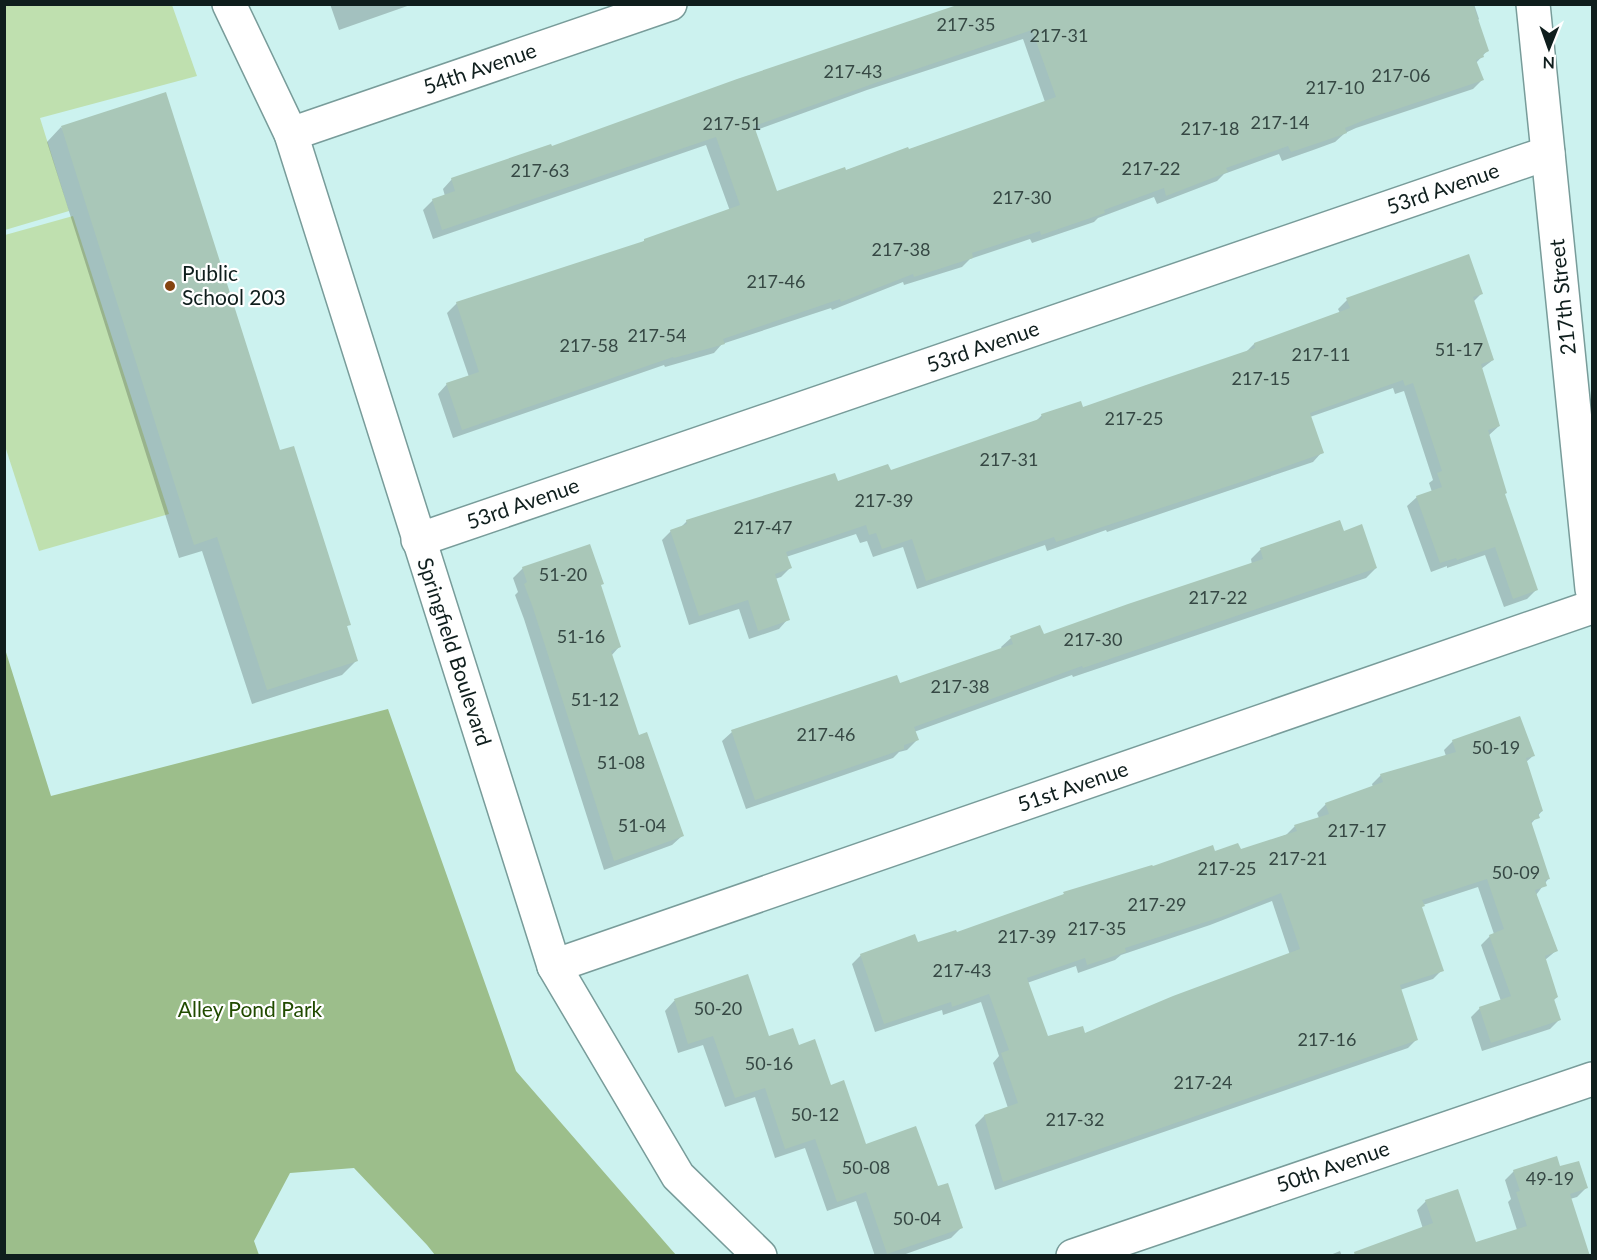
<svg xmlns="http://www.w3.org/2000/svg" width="1597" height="1260" viewBox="0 0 1597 1260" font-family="Lato,sans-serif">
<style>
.green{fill:#bfe0af}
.forest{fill:#9cbe8b}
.shadow{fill:#0003;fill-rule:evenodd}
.building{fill:#a9c7b8;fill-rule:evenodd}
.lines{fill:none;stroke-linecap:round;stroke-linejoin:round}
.minor-casing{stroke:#789c9a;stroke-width:36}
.secondary-casing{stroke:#789c9a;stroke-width:36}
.minor{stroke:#fff;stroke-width:33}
.secondary{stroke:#fff;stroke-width:33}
.poi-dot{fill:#854410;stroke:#fff;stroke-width:2}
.labels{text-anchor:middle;stroke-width:4.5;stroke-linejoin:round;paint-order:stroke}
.number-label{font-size:18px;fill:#364844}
.street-label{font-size:21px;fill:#0f1e1d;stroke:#fff}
.poi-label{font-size:21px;fill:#0f1e1d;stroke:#fff;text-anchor:start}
.park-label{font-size:21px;fill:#214b00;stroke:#fff}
</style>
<rect width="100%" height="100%" fill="#ccf2ef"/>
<g class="green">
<polygon points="5,4 172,5 197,76 40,118 69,211 5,230"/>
<polygon points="73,216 169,514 39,551 5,446 5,235"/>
</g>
<polygon class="forest" points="5,649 51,796 388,709 516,1071 676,1255 435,1255 427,1245 354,1168 290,1173 254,1241 259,1255 5,1255"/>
<g class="shadow">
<polygon points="330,4 413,4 339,30"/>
<path d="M 964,4 L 1474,4 L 1479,19 L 1477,21 L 1487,51 L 1476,63 L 1482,80 L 1473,89 L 1356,128 L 1345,133 L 1335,142 L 1316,149 L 1282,161 L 1279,154 L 1224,174 L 1217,181 L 1157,204 L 1154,197 L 1098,218 L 1094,222 L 1032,243 L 1030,239 L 970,259 L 962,267 L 904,285 L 903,282 L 832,310 L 831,308 L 722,344 L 714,353 L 665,367 L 664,365 L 453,438 L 438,394 L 447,384 L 469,377 L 447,313 L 457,303 L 642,243 L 645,240 L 730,211 L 706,145 L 433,239 L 423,210 L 433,200 L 445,196 L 443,189 L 452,179 L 551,148 ZM 1023,39 L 1045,102 L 908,150 L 777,193 L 754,131 L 867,90 Z"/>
<polygon points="61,127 279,452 349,624 346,627 357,660 342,675 252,704 202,551 179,558 47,142"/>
<polygon points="1481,294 1473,302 1493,360 1481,369 1499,426 1488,436 1503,495 1536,590 1527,599 1504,607 1485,555 1447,568 1447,566 1431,572 1407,506 1417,497 1432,492 1429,483 1433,480 1404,391 1395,394 1393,388 1310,417 1322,452 1313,462 1107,532 1106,530 1047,551 1045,545 917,589 903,547 873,557 867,541 860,543 856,534 786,557 790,568 781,577 775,579 788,619 779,629 749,639 739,609 689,625 662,540 671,531 680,528 687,521 837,482 890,472 1035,422 1041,416 1080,402 1082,408 1246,352 1254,344 1340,313 1338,309 1347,300"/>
<polygon points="1340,522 1343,533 1376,568 1366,578 1073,677 1072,675 914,732 917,740 907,750 899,752 893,758 746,809 722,741 732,732 899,685 1002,649 1001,647 1011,638 1043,636 1252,565 1251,559 1260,550"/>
<polygon points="523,568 619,647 611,656 638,737 682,836 672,845 604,870 524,619 515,595 518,592 513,578"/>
<path d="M 1453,741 L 1533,756 L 1526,762 L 1542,811 L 1530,825 L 1549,878 L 1536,895 L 1557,950 L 1545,960 L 1557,997 L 1553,1001 L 1559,1020 L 1550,1029 L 1482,1051 L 1471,1017 L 1480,1008 L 1501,1001 L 1481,945 L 1490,936 L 1494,934 L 1478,887 L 1423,905 L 1421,908 L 1442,970 L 1433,979 L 1400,990 L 1416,1040 L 1408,1048 L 995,1190 L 975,1125 L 984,1116 L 1008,1108 L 993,1063 L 999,1056 L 981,1002 L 943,1015 L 942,1010 L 875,1032 L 852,964 L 861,955 L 917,944 L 956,933 L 1061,897 L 1064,894 L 1214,853 L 1240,851 L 1286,835 L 1295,826 L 1319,818 L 1317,813 L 1326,804 L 1373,787 L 1372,784 L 1381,775 L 1446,756 L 1444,750 ZM 1272,901 L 1290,955 L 1084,1035 L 1047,1038 L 1027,983 L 1076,966 L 1078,973 L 1115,960 L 1121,955 L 1210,925 Z"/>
<polygon points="747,976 768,1038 799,1047 830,1087 865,1145 937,1188 961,1228 951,1238 900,1256 875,1256 856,1201 827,1211 805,1148 775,1158 755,1097 725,1107 703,1045 678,1053 665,1011 674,1001"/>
<polygon points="1559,1168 1586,1188 1577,1197 1570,1199 1588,1255 1349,1256 1423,1229 1417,1210 1426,1201 1475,1243 1517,1230 1508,1202 1511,1199 1505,1180 1514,1171"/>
<polygon points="1340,1251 1342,1256 1328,1256"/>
</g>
<g class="building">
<path d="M 960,4 L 1473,4 L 1489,51 L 1483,54 L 1484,57 L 1476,60 L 1484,80 L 1367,119 L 1345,128 L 1347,133 L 1327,140 L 1291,152 L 1288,146 L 1226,168 L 1228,172 L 1166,196 L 1164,188 L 1104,210 L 1105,213 L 1041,235 L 1040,231 L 972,253 L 973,258 L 914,277 L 913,274 L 841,302 L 840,299 L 723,339 L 725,344 L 674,358 L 673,357 L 462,430 L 446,383 L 479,372 L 456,302 L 644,241 L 644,239 L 740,205 L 716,137 L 442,230 L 432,199 L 455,191 L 451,178 L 551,144 L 552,146 L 737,79 ZM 1032,30 L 1056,97 L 909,149 L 908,147 L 846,170 L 845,167 L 777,191 L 754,126 L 878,82 Z"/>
<polygon points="166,92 280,450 294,446 351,625 347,626 358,661 267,690 217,537 194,545 61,126"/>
<polygon points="1469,254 1483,294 1473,297 1494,360 1481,364 1500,426 1488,430 1507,493 1505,494 1538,590 1513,599 1495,547 1457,560 1456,558 1440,563 1416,496 1442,487 1437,473 1442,471 1413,383 1405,386 1403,380 1310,413 1324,453 1244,481 1056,542 1054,537 926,581 912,539 882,549 876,533 869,535 866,525 786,552 792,568 775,574 790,620 758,631 748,600 699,616 670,530 687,524 686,520 835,473 838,481 888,464 891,470 1042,418 1041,414 1081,401 1083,407 1146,385 1255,348 1254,343 1350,308 1346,298"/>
<polygon points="1340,520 1344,531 1362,524 1377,568 1083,668 1082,666 914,727 919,740 904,745 904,749 755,800 731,730 897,675 900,683 1013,644 1010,636 1040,625 1044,634 1128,604 1263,559 1260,548"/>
<polygon points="590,544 604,584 601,585 621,647 611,651 639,735 647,732 684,836 614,861 533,608 524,584 527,582 522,567"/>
<path d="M 1520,716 L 1535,756 L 1526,758 L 1543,811 L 1538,813 L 1540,818 L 1531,821 L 1550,879 L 1545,880 L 1547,886 L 1535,890 L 1558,951 L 1545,956 L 1558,997 L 1554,999 L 1561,1020 L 1491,1043 L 1479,1007 L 1511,996 L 1489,935 L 1504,929 L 1487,879 L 1422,900 L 1425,906 L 1422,907 L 1444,971 L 1400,985 L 1418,1040 L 1003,1182 L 984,1115 L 1018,1103 L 1001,1053 L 1009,1050 L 989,994 L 952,1007 L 951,1002 L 884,1024 L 860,954 L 915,934 L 918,942 L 956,930 L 957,932 L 1064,894 L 1063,892 L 1152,865 L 1153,866 L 1213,845 L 1215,851 L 1238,843 L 1241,849 L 1297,831 L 1294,825 L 1329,814 L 1325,803 L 1383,782 L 1380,774 L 1456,752 L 1452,740 ZM 1281,893 L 1300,949 L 1173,996 L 1085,1033 L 1083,1026 L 1048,1036 L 1027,978 L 1085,958 L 1087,965 L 1126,952 L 1125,948 L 1221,917 Z"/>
<polygon points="748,974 769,1036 793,1028 799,1045 815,1039 831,1085 844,1080 866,1144 916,1126 938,1186 948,1183 963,1228 887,1254 866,1192 837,1202 815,1139 785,1149 765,1088 735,1098 713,1036 688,1044 674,999"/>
<polygon points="1557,1156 1560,1166 1579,1161 1588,1188 1570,1194 1590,1256 1355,1256 1354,1252 1433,1223 1425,1200 1458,1189 1476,1242 1527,1226 1516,1192 1520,1191 1513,1170"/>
</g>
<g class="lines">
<g class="minor-casing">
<g id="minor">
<polyline points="1533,4 1592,589"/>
<polyline points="291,134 670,4"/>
<polyline points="418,540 1548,153"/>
<polyline points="554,966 1592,607"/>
<polyline points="1073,1256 1592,1079"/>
</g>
</g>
<g class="secondary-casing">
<polyline id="secondary" points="229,4 291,134 554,966 678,1176 760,1256"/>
</g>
<use href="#minor" class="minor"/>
<use href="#secondary" class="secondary"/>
</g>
<circle class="poi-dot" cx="170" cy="286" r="6"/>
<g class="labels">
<g class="number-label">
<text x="966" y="31">217-35</text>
<text x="1059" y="42">217-31</text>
<text x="853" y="78">217-43</text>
<text x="1401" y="82">217-06</text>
<text x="1335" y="94">217-10</text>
<text x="1280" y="129">217-14</text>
<text x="732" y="130">217-51</text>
<text x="1210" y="135">217-18</text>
<text x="1151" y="175">217-22</text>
<text x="540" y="177">217-63</text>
<text x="1022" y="204">217-30</text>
<text x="901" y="256">217-38</text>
<text x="776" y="288">217-46</text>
<text x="657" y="342">217-54</text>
<text x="589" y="352">217-58</text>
<text x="1459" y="356">51-17</text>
<text x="1321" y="361">217-11</text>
<text x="1261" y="385">217-15</text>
<text x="1134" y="425">217-25</text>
<text x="1009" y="466">217-31</text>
<text x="884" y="507">217-39</text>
<text x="763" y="534">217-47</text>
<text x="563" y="581">51-20</text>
<text x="1218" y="604">217-22</text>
<text x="581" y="643">51-16</text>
<text x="1093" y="646">217-30</text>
<text x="960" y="693">217-38</text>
<text x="595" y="706">51-12</text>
<text x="826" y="741">217-46</text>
<text x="1496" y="754">50-19</text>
<text x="621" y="769">51-08</text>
<text x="642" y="832">51-04</text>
<text x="1357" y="837">217-17</text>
<text x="1298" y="865">217-21</text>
<text x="1227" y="875">217-25</text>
<text x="1516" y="879">50-09</text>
<text x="1157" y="911">217-29</text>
<text x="1097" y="935">217-35</text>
<text x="1027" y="943">217-39</text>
<text x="962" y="977">217-43</text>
<text x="718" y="1015">50-20</text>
<text x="1327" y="1046">217-16</text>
<text x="769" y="1070">50-16</text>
<text x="1203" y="1089">217-24</text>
<text x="815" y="1121">50-12</text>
<text x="1075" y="1126">217-32</text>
<text x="866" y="1174">50-08</text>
<text x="1550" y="1185">49-19</text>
<text x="917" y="1225">50-04</text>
</g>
<g class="street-label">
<text transform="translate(480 69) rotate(-19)" y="7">54th Avenue</text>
<text transform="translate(1443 189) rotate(-19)" y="7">53rd Avenue</text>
<text transform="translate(1563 297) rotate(-96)" y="7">217th Street</text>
<text transform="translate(983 347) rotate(-19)" y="7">53rd Avenue</text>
<text transform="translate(523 504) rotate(-19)" y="7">53rd Avenue</text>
<text transform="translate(454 652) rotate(72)" y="7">Springfield Boulevard</text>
<text transform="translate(1073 787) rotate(-19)" y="7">51st Avenue</text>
<text transform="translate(1333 1167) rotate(-19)" y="7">50th Avenue</text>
</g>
<g class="poi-label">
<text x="182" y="281">Public<tspan x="182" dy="24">School 203</tspan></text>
</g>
<g class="park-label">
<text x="250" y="1017">Alley Pond Park</text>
</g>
</g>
<rect width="1597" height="1260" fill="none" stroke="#0f1e1d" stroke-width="12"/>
<g transform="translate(1549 48) rotate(181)" stroke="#ffffff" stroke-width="4.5" paint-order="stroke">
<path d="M0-4.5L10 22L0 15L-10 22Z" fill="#0f1e1d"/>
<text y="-9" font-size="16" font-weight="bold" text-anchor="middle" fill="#0f1e1d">N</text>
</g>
</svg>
